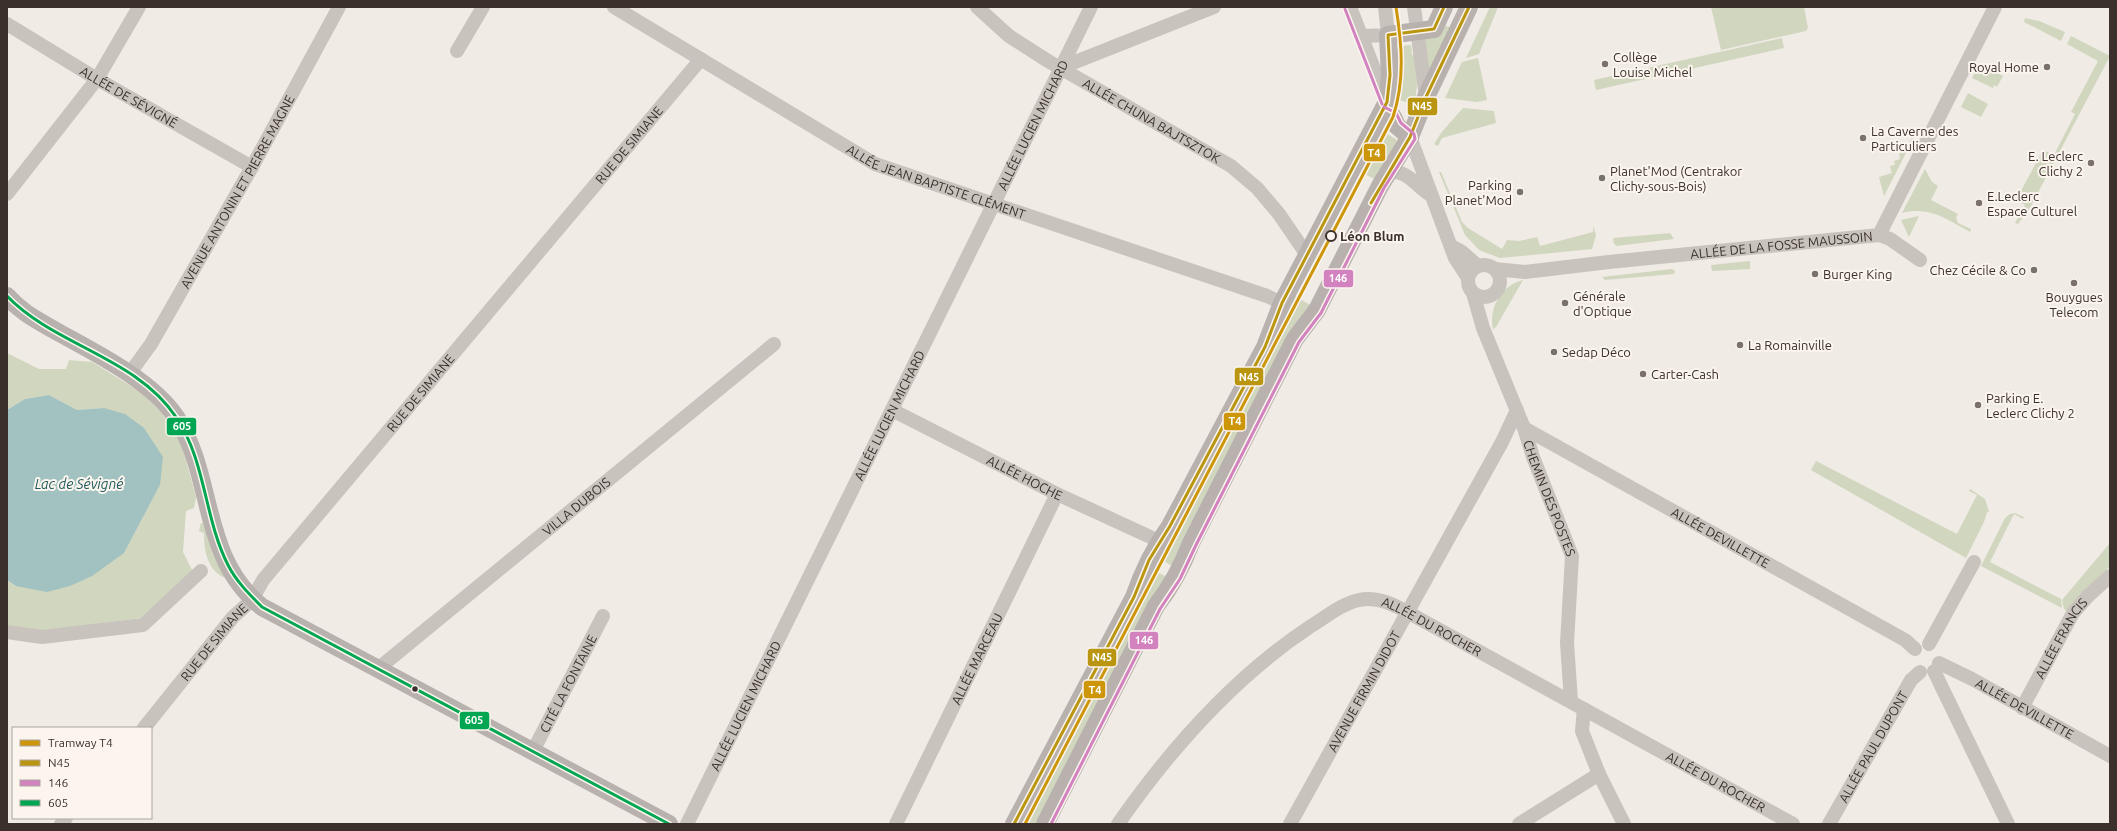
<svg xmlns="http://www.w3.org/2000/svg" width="2117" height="831" viewBox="0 0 2117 831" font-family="Ubuntu,sans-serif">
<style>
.green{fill:#d1d6bf}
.water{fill:#a1c2c1}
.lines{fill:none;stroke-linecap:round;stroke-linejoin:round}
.minor{stroke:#c9c3be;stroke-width:14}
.major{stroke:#b8b1ad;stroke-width:18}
.bus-1-casing{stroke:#fbf5ee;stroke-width:6}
.bus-2-casing{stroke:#fbf5ee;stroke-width:6}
.bus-3-casing{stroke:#fbf5ee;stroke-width:6}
.bus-1{stroke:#ba9610;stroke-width:3}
.bus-2{stroke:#d282be;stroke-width:3}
.bus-3{stroke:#00a651;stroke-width:3}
.tram-1-casing{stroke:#fbf5ee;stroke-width:6}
.tram-1{stroke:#cd9609;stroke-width:3}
.poi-dot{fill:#7a716c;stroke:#fbf5ee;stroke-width:1.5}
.stop-dot{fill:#fbf5ee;stroke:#3b302b;stroke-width:2}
.bus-dot{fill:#3b302b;stroke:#fbf5ee;stroke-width:1.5}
.labels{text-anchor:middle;stroke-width:4;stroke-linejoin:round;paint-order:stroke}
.poi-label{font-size:13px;fill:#3b302b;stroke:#fbf5ee;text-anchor:start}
.street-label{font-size:13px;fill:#3b302b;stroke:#fbf5ee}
.stop-label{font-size:13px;font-weight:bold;fill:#3b302b;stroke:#fbf5ee;text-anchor:start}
.water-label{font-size:14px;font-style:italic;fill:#1f5a5e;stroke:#fbf5ee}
.line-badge{stroke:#fbf5ee;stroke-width:1.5}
.badge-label{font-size:11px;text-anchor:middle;font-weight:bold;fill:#fff}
</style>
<rect width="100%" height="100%" fill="#f0ebe5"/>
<g class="green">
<polygon points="1490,7 1498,7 1479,54 1466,58"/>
<polygon points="1711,7 1804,7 1808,28 1806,31 1721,50"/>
<polygon points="2025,18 2039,21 2065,32 2061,41 2024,22"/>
<polygon points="1444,25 1451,28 1430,76 1423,39"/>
<polygon points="2071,36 2110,56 2031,206 2018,224 2015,223 2025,205 2016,200 2043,150 2054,155 2075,114 2071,112 2098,61 2067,44"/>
<polygon points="1782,38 1784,48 1596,90 1594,80"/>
<polygon points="1411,45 1412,55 1416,55 1417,85 1415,102 1412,104 1396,99 1396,57 1399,57 1398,46"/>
<polygon points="1478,58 1487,100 1477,102 1445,98 1462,62"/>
<polygon points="1979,64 2003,76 1997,87 1994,85 1993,88 1972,78"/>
<polygon points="1968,93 1988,104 1981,117 1961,107"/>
<polygon points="1463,108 1494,111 1496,123 1442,138 1438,146 1434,144 1441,133"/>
<polygon points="1381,130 1397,140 1392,155 1378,181 1361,172 1364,166 1358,163"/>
<polygon points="1914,137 1884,196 1879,177 1892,173 1890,166 1895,165 1894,161 1900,159 1899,154 1903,152 1912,138"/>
<path d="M 1925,169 L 1932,182 L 1938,186 L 1931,200 L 1958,214 L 1956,218 L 1958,223 L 1971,229 L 1970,232 C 1946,219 1930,206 1902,213 Z"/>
<polygon points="1439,172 1441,172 1462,222 1468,228 1502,249 1507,240 1519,241 1537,237 1540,246 1593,232 1593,226 1596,235 1592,249 1500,258 1479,250 1465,235"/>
<polygon points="1919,216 1909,237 1901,220"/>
<polygon points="1670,233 1674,239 1617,246 1614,244 1613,238"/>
<polygon points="1750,261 1750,269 1712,271 1711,265"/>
<polygon points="1672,269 1675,271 1674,274 1605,280 1602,277"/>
<path d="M 1523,280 L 1496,327 L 1493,329 C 1488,308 1502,285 1523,280 Z"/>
<polygon points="1291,294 1312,306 1174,567 1157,557"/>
<polygon points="7,353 39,369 66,369 69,360 92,362 139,391 160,411 178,435 185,457 196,497 194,508 186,511 183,552 193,572 140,618 43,631 7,625 7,580 16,586 124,553 160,485 104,408 77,410 49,395 25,399 7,410"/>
<polygon points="1816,461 1957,534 1977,495 1969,491 1970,489 1985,499 1989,512 1987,512 1984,522 1966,558 1811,470"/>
<polygon points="2015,513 2024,517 2023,519 2014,514 1990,562 2061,599 2062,608 1981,566 2005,518 2010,514"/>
<path d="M 201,523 L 203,523 L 213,555 L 225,578 C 207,570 204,550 204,533 L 199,531 Z"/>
<polygon points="2110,543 2110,566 2067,611 2064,609 2062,600"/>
<polygon points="1151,569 1169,578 1037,824 1022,824"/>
</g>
<polygon class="water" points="49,395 77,410 104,408 125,414 144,428 163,457 160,485 124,553 92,576 70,586 47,592 16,586 7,580 7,410 25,399"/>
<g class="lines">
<g class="minor">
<path id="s1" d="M 614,7 L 875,164 L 1267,296 L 1282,303"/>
<path id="s2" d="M 977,7 L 1009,36 L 1048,61 L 1231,166 L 1257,188 L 1279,214 L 1307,255"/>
<polyline points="1350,7 1387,102"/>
<polyline points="1414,7 1426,97"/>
<path id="s3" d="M 7,24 L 97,79 L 252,167"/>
<polyline points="1362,36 1388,35 1385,7"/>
<polyline points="457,51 483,7"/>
<polyline points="1060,68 1214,7"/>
<polyline points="1410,137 1455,258 1468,278"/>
<path d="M 1388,172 C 1408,170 1414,184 1429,194"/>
<polyline points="7,194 97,79 139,7"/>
<polyline points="1879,235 1890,239 1920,260"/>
<polyline points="1451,246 1462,252 1478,266"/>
<circle cx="1484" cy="281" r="16"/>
<path id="s4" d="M 1495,269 L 1525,272 L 1609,262 L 1879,235 L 1995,7"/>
<path id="s5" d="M 1473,293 L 1483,328 L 1524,428 L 1533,457 L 1572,556 L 1567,643 L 1571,701"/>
<path id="s6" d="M 130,373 L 151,344 L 252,167 L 339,7"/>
<path id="s7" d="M 892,410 L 1057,494 L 1159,541"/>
<path id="s8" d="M 1524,428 L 1905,640 L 1915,649"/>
<polyline points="7,632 42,637 143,625 201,571"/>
<polyline points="1929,644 1974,562"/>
<path id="s9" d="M 1939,663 L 1972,679 L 2110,756"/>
<path id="s10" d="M 379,668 L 774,344"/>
<polyline points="1934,671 2008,824"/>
<path id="s11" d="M 2022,708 L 2073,613 L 2088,596 L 2110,576"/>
<polyline points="1584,709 1582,731 1599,774 1624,824"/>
<path id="s12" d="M 144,728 L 233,617 L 252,600 L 263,580 L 701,59"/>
<path id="s13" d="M 533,751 L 603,616"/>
<polyline points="61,824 66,818"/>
<path id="s14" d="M 687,824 L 1091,7"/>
<path id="s15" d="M 896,824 L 1057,494"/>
<path id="s16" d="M 1118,824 C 1171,748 1234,677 1311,626 C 1326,617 1341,604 1359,600 C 1380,595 1400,608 1418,618 L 1793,824"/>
<path id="s17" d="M 1290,824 L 1502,442 L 1517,410"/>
<polyline points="1519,824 1599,774"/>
<path id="s18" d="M 1829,824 L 1911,680 L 1920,672"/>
</g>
<g class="major">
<polyline points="1382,112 1393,117 1397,126 1410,137"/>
<path d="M 7,296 C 22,313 37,320 56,331 C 94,352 151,380 176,417 C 215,477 200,558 262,607 L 669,824"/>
<path d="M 1014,824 L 1134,597 C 1143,571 1154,548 1170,526 L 1265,347 L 1282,303 L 1387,102 L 1390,75 L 1388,35 L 1434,29 L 1444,7"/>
<path d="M 1045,824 L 1156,606 C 1171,587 1182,567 1191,543 L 1295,339 L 1317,310 L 1380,186 L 1410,137 L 1426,97 L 1469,7"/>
</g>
<g class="bus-1-casing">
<g id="bus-1">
<polyline points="1371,203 1410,137 1426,97 1469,7"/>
<polyline points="1014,824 1134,597 1149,560 1170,526 1265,347 1282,303 1387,102 1390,75 1388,35 1434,29 1444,7"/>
</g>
</g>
<g class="bus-2-casing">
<g id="bus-2">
<polyline points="1345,9 1382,104"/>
<polyline points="1051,824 1160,609 1180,579 1196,545 1299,342 1321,313 1384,188 1415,139 1414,134 1401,123 1396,113 1384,107"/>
</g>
</g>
<g class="bus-3-casing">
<path id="bus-3" d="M 7,296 C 55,346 136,357 176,417 C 206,461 204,518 228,565 C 236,581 249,594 262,607 L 669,824"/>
</g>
<use href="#bus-1" class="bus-1"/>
<use href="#bus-2" class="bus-2"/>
<use href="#bus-3" class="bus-3"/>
<g class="tram-1-casing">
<path id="tram-1" d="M 1025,824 L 1393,117 C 1405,80 1402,45 1396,7"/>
</g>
<use href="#tram-1" class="tram-1"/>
</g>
<g class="poi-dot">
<circle cx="1605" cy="64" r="4"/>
<circle cx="2047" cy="67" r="4"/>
<circle cx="1863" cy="138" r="4"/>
<circle cx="2091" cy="163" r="4"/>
<circle cx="1602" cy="178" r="4"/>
<circle cx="1520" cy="192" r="4"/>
<circle cx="1979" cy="203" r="4"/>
<circle cx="2034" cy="270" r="4"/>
<circle cx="1815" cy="274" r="4"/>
<circle cx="2074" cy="283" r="4"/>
<circle cx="1565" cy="303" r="4"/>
<circle cx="1740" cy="345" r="4"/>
<circle cx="1554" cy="352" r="4"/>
<circle cx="1643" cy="374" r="4"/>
<circle cx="1978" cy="405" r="4"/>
</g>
<circle class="stop-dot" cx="1331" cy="236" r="5"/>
<circle class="bus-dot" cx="415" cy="689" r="3.5"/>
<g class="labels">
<g class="poi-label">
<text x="1613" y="62">Collège<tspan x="1613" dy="15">Louise Michel</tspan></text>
<text x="2039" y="72" text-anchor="end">Royal Home</text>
<text x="1871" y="136">La Caverne des<tspan x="1871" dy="15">Particuliers</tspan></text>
<text x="2083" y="161" text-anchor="end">E. Leclerc<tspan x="2083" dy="15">Clichy 2</tspan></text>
<text x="1610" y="176">Planet'Mod (Centrakor<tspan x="1610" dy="15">Clichy-sous-Bois)</tspan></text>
<text x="1512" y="190" text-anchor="end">Parking<tspan x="1512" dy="15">Planet'Mod</tspan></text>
<text x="1987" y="201">E.Leclerc<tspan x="1987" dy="15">Espace Culturel</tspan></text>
<text x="2026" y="275" text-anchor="end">Chez Cécile &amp; Co</text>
<text x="1823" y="279">Burger King</text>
<text x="1573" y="301">Générale<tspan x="1573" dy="15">d'Optique</tspan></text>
<text x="2074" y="302" text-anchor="middle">Bouygues<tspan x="2074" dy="15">Telecom</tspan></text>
<text x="1748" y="350">La Romainville</text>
<text x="1562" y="357">Sedap Déco</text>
<text x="1651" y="379">Carter-Cash</text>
<text x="1986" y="403">Parking E.<tspan x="1986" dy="15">Leclerc Clichy 2</tspan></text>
</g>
<g class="street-label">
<text dy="5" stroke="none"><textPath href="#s3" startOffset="142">ALLÉE DE SÉVIGNÉ</textPath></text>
<text dy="5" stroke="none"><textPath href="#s2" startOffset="209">ALLÉE CHUNA BAJTSZTOK</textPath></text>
<text dy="5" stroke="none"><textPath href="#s14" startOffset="780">ALLÉE LUCIEN MICHARD</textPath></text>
<text dy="5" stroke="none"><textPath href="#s12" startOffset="759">RUE DE SIMIANE</textPath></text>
<text dy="5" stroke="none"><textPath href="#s1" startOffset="368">ALLÉE JEAN BAPTISTE CLÉMENT</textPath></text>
<text dy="5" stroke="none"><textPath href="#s6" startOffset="211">AVENUE ANTONIN ET PIERRE MAGNE</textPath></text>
<text dy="5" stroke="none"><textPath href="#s4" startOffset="288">ALLÉE DE LA FOSSE MAUSSOIN</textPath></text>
<text dy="5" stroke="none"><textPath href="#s12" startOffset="435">RUE DE SIMIANE</textPath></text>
<text dy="5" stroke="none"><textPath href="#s14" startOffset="456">ALLÉE LUCIEN MICHARD</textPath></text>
<text dy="5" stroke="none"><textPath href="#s7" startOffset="149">ALLÉE HOCHE</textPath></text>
<text dy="5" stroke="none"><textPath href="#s5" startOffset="219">CHEMIN DES POSTES</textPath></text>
<text dy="5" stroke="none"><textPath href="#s10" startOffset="255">VILLA DUBOIS</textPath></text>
<text dy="5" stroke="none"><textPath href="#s8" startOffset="225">ALLÉE DEVILLETTE</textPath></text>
<text dy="5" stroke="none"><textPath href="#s16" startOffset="412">ALLÉE DU ROCHER</textPath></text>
<text dy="5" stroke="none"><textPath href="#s11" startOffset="80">ALLÉE FRANCIS</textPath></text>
<text dy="5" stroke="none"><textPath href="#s12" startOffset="111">RUE DE SIMIANE</textPath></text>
<text dy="5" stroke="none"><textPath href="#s15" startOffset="184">ALLÉE MARCEAU</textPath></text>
<text dy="5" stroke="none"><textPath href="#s13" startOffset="76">CITÉ LA FONTAINE</textPath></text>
<text dy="5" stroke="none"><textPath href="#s17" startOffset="152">AVENUE FIRMIN DIDOT</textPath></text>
<text dy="5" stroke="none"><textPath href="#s14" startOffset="132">ALLÉE LUCIEN MICHARD</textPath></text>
<text dy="5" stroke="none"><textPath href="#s9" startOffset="97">ALLÉE DEVILLETTE</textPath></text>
<text dy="5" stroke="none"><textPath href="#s18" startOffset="89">ALLÉE PAUL DUPONT</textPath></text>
<text dy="5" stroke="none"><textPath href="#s16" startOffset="736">ALLÉE DU ROCHER</textPath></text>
</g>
<g class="stop-label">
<text x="1340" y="241">Léon Blum</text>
</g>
<g class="water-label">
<text x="79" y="489">Lac de Sévigné</text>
</g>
</g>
<g class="line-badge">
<rect x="1407" y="97" width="31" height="19" rx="4" fill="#ba9610"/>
<rect x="1363" y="143" width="23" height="19" rx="4" fill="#cd9609"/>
<rect x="1323" y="269" width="31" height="19" rx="4" fill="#d282be"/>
<rect x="1234" y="367" width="30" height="19" rx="4" fill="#ba9610"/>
<rect x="1223" y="412" width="23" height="19" rx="4" fill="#cd9609"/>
<rect x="166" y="417" width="31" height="19" rx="4" fill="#00a651"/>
<rect x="1129" y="631" width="30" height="19" rx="4" fill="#d282be"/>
<rect x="1087" y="648" width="30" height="19" rx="4" fill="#ba9610"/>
<rect x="1083" y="680" width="23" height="19" rx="4" fill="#cd9609"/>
<rect x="459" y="711" width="31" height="19" rx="4" fill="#00a651"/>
</g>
<g class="badge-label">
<text x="1422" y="110">N45</text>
<text x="1374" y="157">T4</text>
<text x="1338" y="282">146</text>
<text x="1249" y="381">N45</text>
<text x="1235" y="425">T4</text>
<text x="182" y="430">605</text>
<text x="1144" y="644">146</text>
<text x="1102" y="661">N45</text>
<text x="1095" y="694">T4</text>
<text x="474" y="724">605</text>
</g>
<rect width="2117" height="831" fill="none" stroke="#3b302b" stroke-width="16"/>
<rect x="12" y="727" width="140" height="92" fill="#fbf5ee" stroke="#aea6a0"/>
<rect x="20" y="740" width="20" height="6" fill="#cd9609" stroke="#aea6a0"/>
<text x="48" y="747" font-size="12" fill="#3b302b">Tramway T4</text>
<rect x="20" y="760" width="20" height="6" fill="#ba9610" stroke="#aea6a0"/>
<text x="48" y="767" font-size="12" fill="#3b302b">N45</text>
<rect x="20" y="780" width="20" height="6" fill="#d282be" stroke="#aea6a0"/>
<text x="48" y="787" font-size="12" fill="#3b302b">146</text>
<rect x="20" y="800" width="20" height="6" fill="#00a651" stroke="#aea6a0"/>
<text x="48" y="807" font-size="12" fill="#3b302b">605</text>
</svg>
